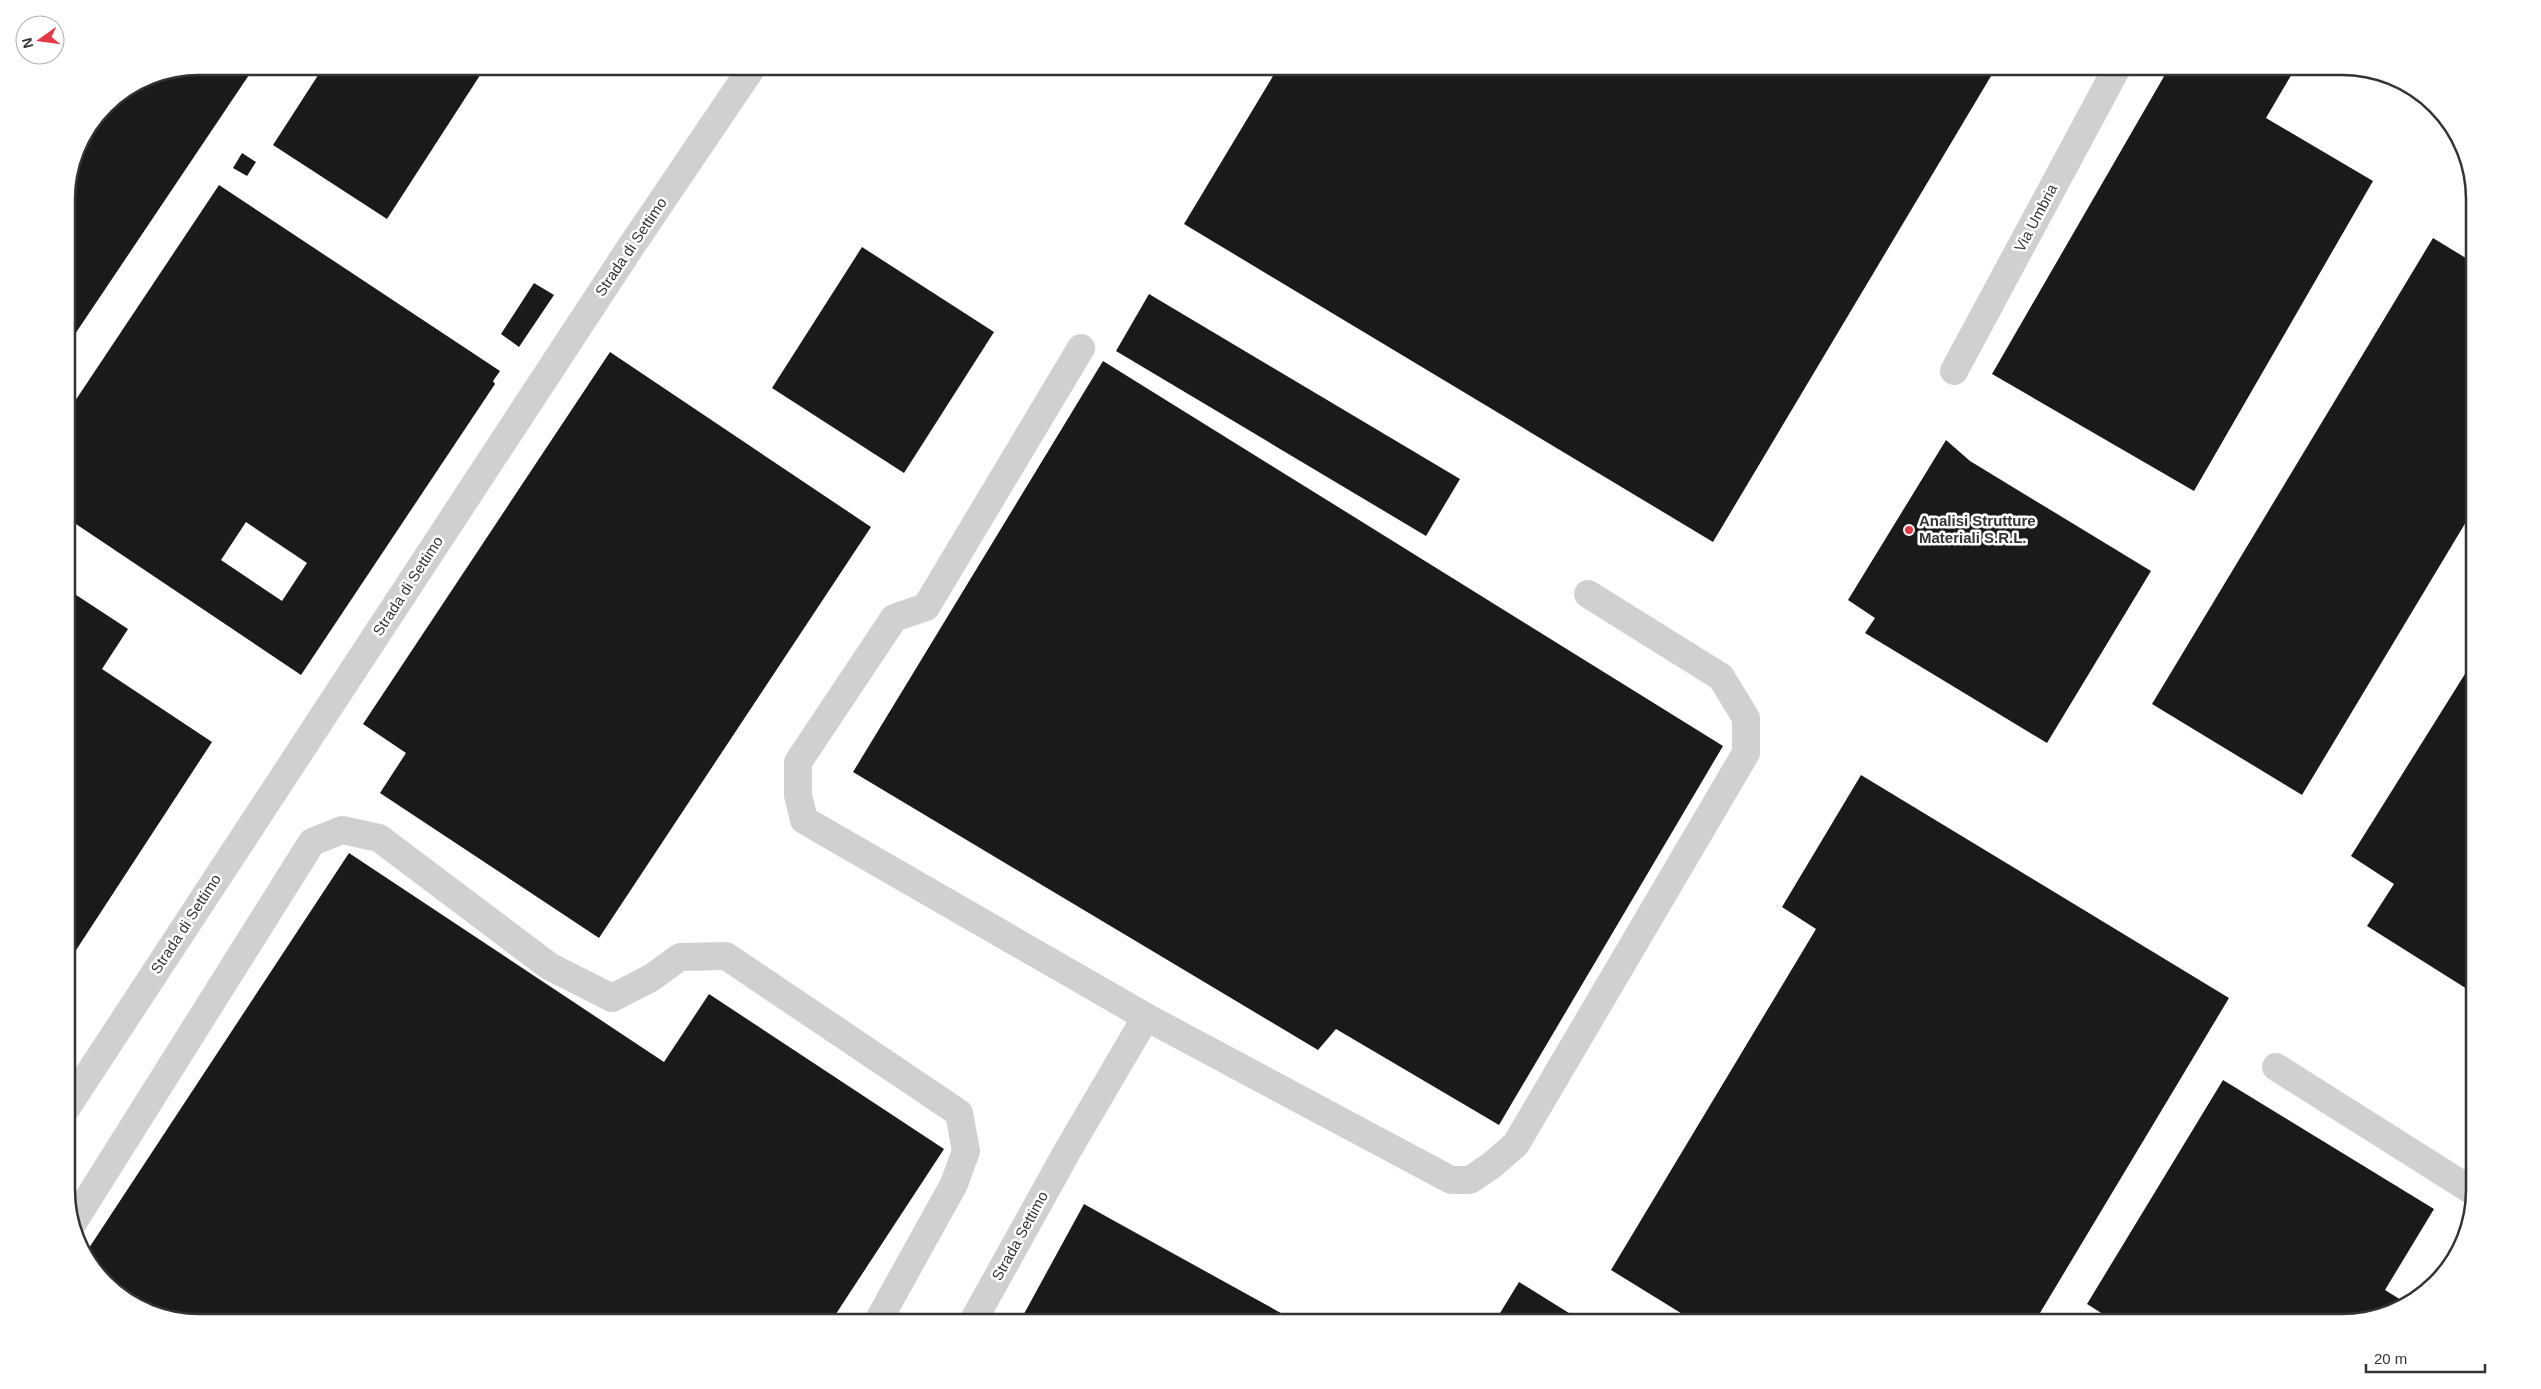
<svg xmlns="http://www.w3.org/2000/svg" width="2541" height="1389" viewBox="0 0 2541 1389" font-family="Arial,sans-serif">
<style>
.building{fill:#1a1a1a;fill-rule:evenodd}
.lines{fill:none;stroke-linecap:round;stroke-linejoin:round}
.minor{stroke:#d0d0d0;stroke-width:28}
.poi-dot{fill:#e63946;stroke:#fff;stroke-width:2}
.labels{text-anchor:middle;stroke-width:5;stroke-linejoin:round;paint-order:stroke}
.street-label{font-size:15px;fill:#333;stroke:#fff}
.poi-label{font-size:15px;font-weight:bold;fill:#333;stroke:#fff;text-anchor:start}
.rim{fill:none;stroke:#333;stroke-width:2.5}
</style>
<rect width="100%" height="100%" fill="#fff"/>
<g class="building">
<polygon points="199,66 255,66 67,346 67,191 80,140 105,105 148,76"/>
<polygon points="324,66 486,66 387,219 273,145"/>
<polygon points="1279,66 1997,66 1713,542 1184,224"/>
<polygon points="2170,66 2283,66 2293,72 2266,118 2373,181 2194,491 1992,374"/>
<polygon points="242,153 256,162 247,176 233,168"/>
<path d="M 219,185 L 500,371 L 493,381 L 495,384 L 301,675 L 67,518 L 67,413 ZM 246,522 L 307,563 L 282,601 L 221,560 Z"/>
<polygon points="2433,238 2474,263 2475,507 2302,795 2152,704"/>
<polygon points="862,247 994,332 904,473 772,388"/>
<polygon points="534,283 554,295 519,347 501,334"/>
<polygon points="1149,294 1460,479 1426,536 1116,351"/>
<polygon points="610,352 871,527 599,938 380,793 406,753 363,724"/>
<polygon points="1103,361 1723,746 1499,1125 1336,1029 1318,1050 853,772"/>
<polygon points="1946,440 1970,461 2151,571 2047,743 1865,633 1875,618 1848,600"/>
<polygon points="67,589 128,629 102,669 212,742 67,964"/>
<polygon points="2475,658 2475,994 2367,926 2394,884 2351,856"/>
<polygon points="1861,775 2229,998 2034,1323 1697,1323 1611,1270 1816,929 1782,907"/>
<polygon points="349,853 664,1062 709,994 944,1149 830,1323 199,1323 140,1309 89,1264 85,1254"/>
<polygon points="2223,1080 2434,1209 2385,1290 2406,1303 2342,1323 2117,1323 2087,1304"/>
<polygon points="1084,1204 1109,1218 1299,1323 1019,1323"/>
<polygon points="1519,1282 1585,1323 1494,1323"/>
</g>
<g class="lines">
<g class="minor">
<polyline points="1954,371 2118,66"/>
<polyline points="1146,1017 1451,1180 1470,1180 1492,1165 1516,1144 1746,753 1746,718 1721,677 1588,594"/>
<polyline points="2276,1067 2474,1192"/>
<polyline points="67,1107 628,251 753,66"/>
<polyline points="74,1221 312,842 342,830 379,838 549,966 612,998 651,978 680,957 726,956 959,1113 966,1151 954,1184 877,1323"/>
<polyline points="972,1323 1068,1150 1146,1017 804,820 798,795 798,762 894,618 926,607 1081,348"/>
</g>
</g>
<circle class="poi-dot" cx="1909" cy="530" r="5"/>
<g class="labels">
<g class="street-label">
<text transform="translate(2036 218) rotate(-62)" y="5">Via Umbria</text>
<text transform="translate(631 247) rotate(-56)" y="5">Strada di Settimo</text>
<text transform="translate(408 586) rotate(-57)" y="5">Strada di Settimo</text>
<text transform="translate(186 924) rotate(-57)" y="5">Strada di Settimo</text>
<text transform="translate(1020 1236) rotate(-61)" y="5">Strada Settimo</text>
</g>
<g class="poi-label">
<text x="1919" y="526">Analisi Strutture<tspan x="1919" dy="17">Materiali S.R.L.</tspan></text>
</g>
</g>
<path d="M0 0H2541V1389H0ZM199 75H2342A124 124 0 0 1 2466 199V1190A124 124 0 0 1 2342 1314H199A124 124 0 0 1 75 1190V199A124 124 0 0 1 199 75Z" fill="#fff" fill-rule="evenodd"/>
<path class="rim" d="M199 75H2342A124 124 0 0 1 2466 199V1190A124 124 0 0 1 2342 1314H199A124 124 0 0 1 75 1190V199A124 124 0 0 1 199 75Z"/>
<g transform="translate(40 40) rotate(256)"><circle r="24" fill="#ffffff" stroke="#adadad"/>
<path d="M0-4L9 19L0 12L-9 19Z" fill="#e63946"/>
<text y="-8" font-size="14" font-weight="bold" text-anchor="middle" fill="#333333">N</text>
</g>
<path d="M2366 1364v8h119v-8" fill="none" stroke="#333333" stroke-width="2.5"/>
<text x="2374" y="1364" font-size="15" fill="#333333" stroke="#ffffff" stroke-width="4" paint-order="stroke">20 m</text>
</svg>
